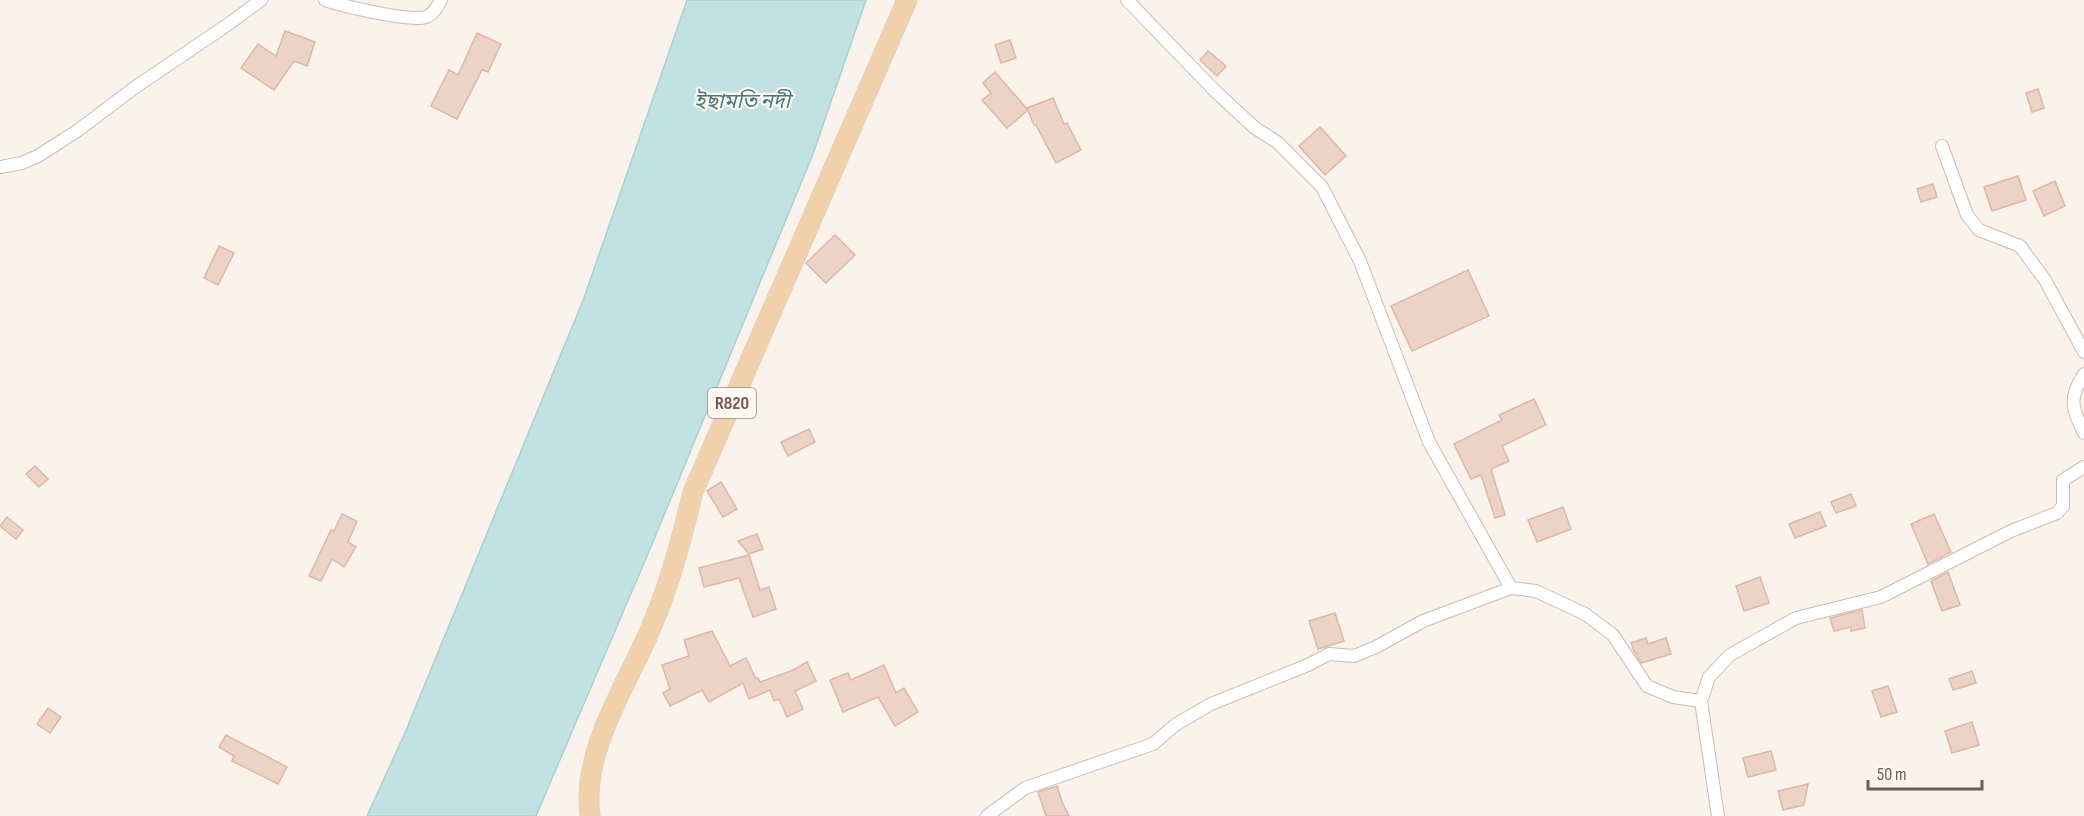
<svg xmlns="http://www.w3.org/2000/svg" width="2084" height="816" viewBox="0 0 2084 816" font-family="'Sofia Sans Condensed','Noto Sans Bengali',sans-serif">
<style>
.water{fill:#c2e1e2;stroke:#a9d1d3;stroke-width:1.5}
.building{fill:#edd2c6;stroke:#ddb7a9;stroke-width:1.5}
.lines{fill:none;stroke-linecap:round;stroke-linejoin:round}
.minor-casing{stroke:#ccbbb2;stroke-width:14}
.primary-casing{stroke:#d8d1ce;stroke-width:21}
.minor{stroke:#fff;stroke-width:12}
.primary{stroke:#f1d0ac;stroke-width:20}
.labels{text-anchor:middle;stroke-width:4.5;stroke-linejoin:round;paint-order:stroke}
.shield{fill:#fdf8f2;stroke:#9c8981;stroke-width:1.5}
.shield-label{font-size:18px;font-weight:bold;fill:#735a51}
.water-label{font-size:21px;font-style:italic;fill:#4a797c;stroke:#fdf8f2}
</style>
<rect width="100%" height="100%" fill="#faf3ec"/>
<polygon class="water" points="687,0 866,0 813,154 653,542 536,816 367,816 404,735 584,298"/>
<g class="building">
<polygon points="285,31 315,42 307,66 294,61 274,90 241,68 258,44 276,56"/>
<polygon points="477,33 501,44 488,72 482,70 457,119 431,106 449,70 458,75"/>
<polygon points="1010,40 1016,58 1001,63 995,45"/>
<polygon points="1208,51 1226,66 1217,76 1200,60"/>
<polygon points="995,72 1028,110 1007,128 982,100 991,93 983,83"/>
<polygon points="2038,89 2044,108 2032,112 2026,93"/>
<polygon points="1053,98 1064,124 1067,123 1081,150 1056,163 1036,125 1034,125 1027,108"/>
<polygon points="1320,127 1346,156 1325,175 1299,146"/>
<polygon points="2018,176 2026,200 1992,211 1984,187"/>
<polygon points="2055,181 2065,206 2044,216 2033,191"/>
<polygon points="1933,184 1937,197 1921,202 1917,189"/>
<polygon points="835,235 855,255 826,283 806,263"/>
<polygon points="219,246 234,253 218,285 204,278"/>
<polygon points="1468,270 1489,316 1412,351 1391,306"/>
<polygon points="1534,399 1546,425 1502,446 1509,461 1491,469 1505,515 1495,518 1481,475 1471,479 1454,444 1502,420 1499,415"/>
<polygon points="809,429 815,442 788,456 781,442"/>
<polygon points="35,466 48,479 39,487 26,474"/>
<polygon points="721,482 737,509 723,517 707,491"/>
<polygon points="1851,494 1856,506 1836,513 1831,502"/>
<polygon points="1563,507 1571,529 1537,542 1528,520"/>
<polygon points="1820,512 1826,526 1795,538 1789,524"/>
<polygon points="342,514 357,521 348,542 356,547 344,567 332,559 321,581 309,576 331,530 334,531"/>
<polygon points="1934,514 1951,552 1928,564 1911,524"/>
<polygon points="7,517 23,530 16,539 0,526"/>
<polygon points="757,534 763,549 749,554 738,541"/>
<polygon points="749,555 760,590 769,587 776,609 753,617 739,578 704,587 699,568"/>
<polygon points="1948,572 1960,605 1942,611 1931,581"/>
<polygon points="1760,577 1769,603 1744,611 1736,586"/>
<polygon points="1862,610 1865,628 1851,631 1851,627 1834,631 1830,618"/>
<polygon points="1335,613 1344,641 1318,649 1309,621"/>
<polygon points="712,631 730,666 746,658 756,679 758,678 760,682 791,671 807,662 816,681 795,691 803,709 787,717 779,699 774,701 770,690 749,699 743,683 709,702 702,690 670,706 663,693 670,689 662,665 689,656 684,640"/>
<polygon points="1646,638 1648,644 1666,638 1671,654 1641,663 1634,651 1631,643"/>
<polygon points="884,665 896,693 904,688 918,712 895,726 878,697 843,712 830,680 848,673 851,680"/>
<polygon points="1972,671 1976,683 1953,690 1949,679"/>
<polygon points="1888,686 1897,712 1881,717 1872,691"/>
<polygon points="48,708 61,717 50,733 37,724"/>
<polygon points="1972,722 1979,745 1952,753 1945,731"/>
<polygon points="226,735 287,767 278,784 232,761 234,756 219,747"/>
<polygon points="1771,751 1776,770 1748,777 1743,758"/>
<polygon points="1808,784 1804,805 1783,810 1778,791"/>
<polygon points="1057,786 1063,804 1069,816 1046,816 1038,792"/>
</g>
<g class="lines">
<g class="minor-casing">
<g id="minor">
<path d="M 325,0 C 343,6 409,22 426,17 C 434,14 437,7 441,0"/>
<polyline points="1127,0 1215,91 1255,128 1277,142 1322,187 1360,261 1429,442 1511,588"/>
<polyline points="1942,146 1967,215 1979,230 2020,246 2045,280 2084,352"/>
<polyline points="0,167 22,163 38,156 77,131 134,88 230,23 261,0"/>
<path d="M 2084,374 C 2068,400 2072,407 2084,433"/>
<polyline points="987,816 1025,788 1153,744 1175,725 1211,704 1308,665 1329,654 1354,656 1376,647 1423,621 1511,588 1536,591 1585,614 1613,635 1647,686 1673,697 1701,701"/>
<polyline points="1718,816 1701,701 1709,677 1730,655 1796,618 1881,597 2011,531 2057,513 2063,506 2063,480 2084,467"/>
</g>
</g>
<g class="primary-casing">
<path id="primary" d="M 590,816 C 581,749 629,683 653,623 C 671,580 682,537 693,492 L 907,0"/>
</g>
<use href="#minor" class="minor"/>
<use href="#primary" class="primary"/>
</g>
<g class="labels">
<rect class="shield" x="708" y="388" width="48" height="30" rx="4.5"/>
<g class="shield-label">
<text x="732" y="409">R820</text>
</g>
<g class="water-label">
<text x="742" y="108">ইছামতি নদী</text>
</g>
</g>
<path d="M1868 780v9h114v-9" fill="none" stroke="#735a51" stroke-width="3"/>
<text x="1877" y="780" font-size="18" fill="#735a51" stroke="#fdf8f2" stroke-width="4.5" paint-order="stroke">50 m</text>
</svg>
